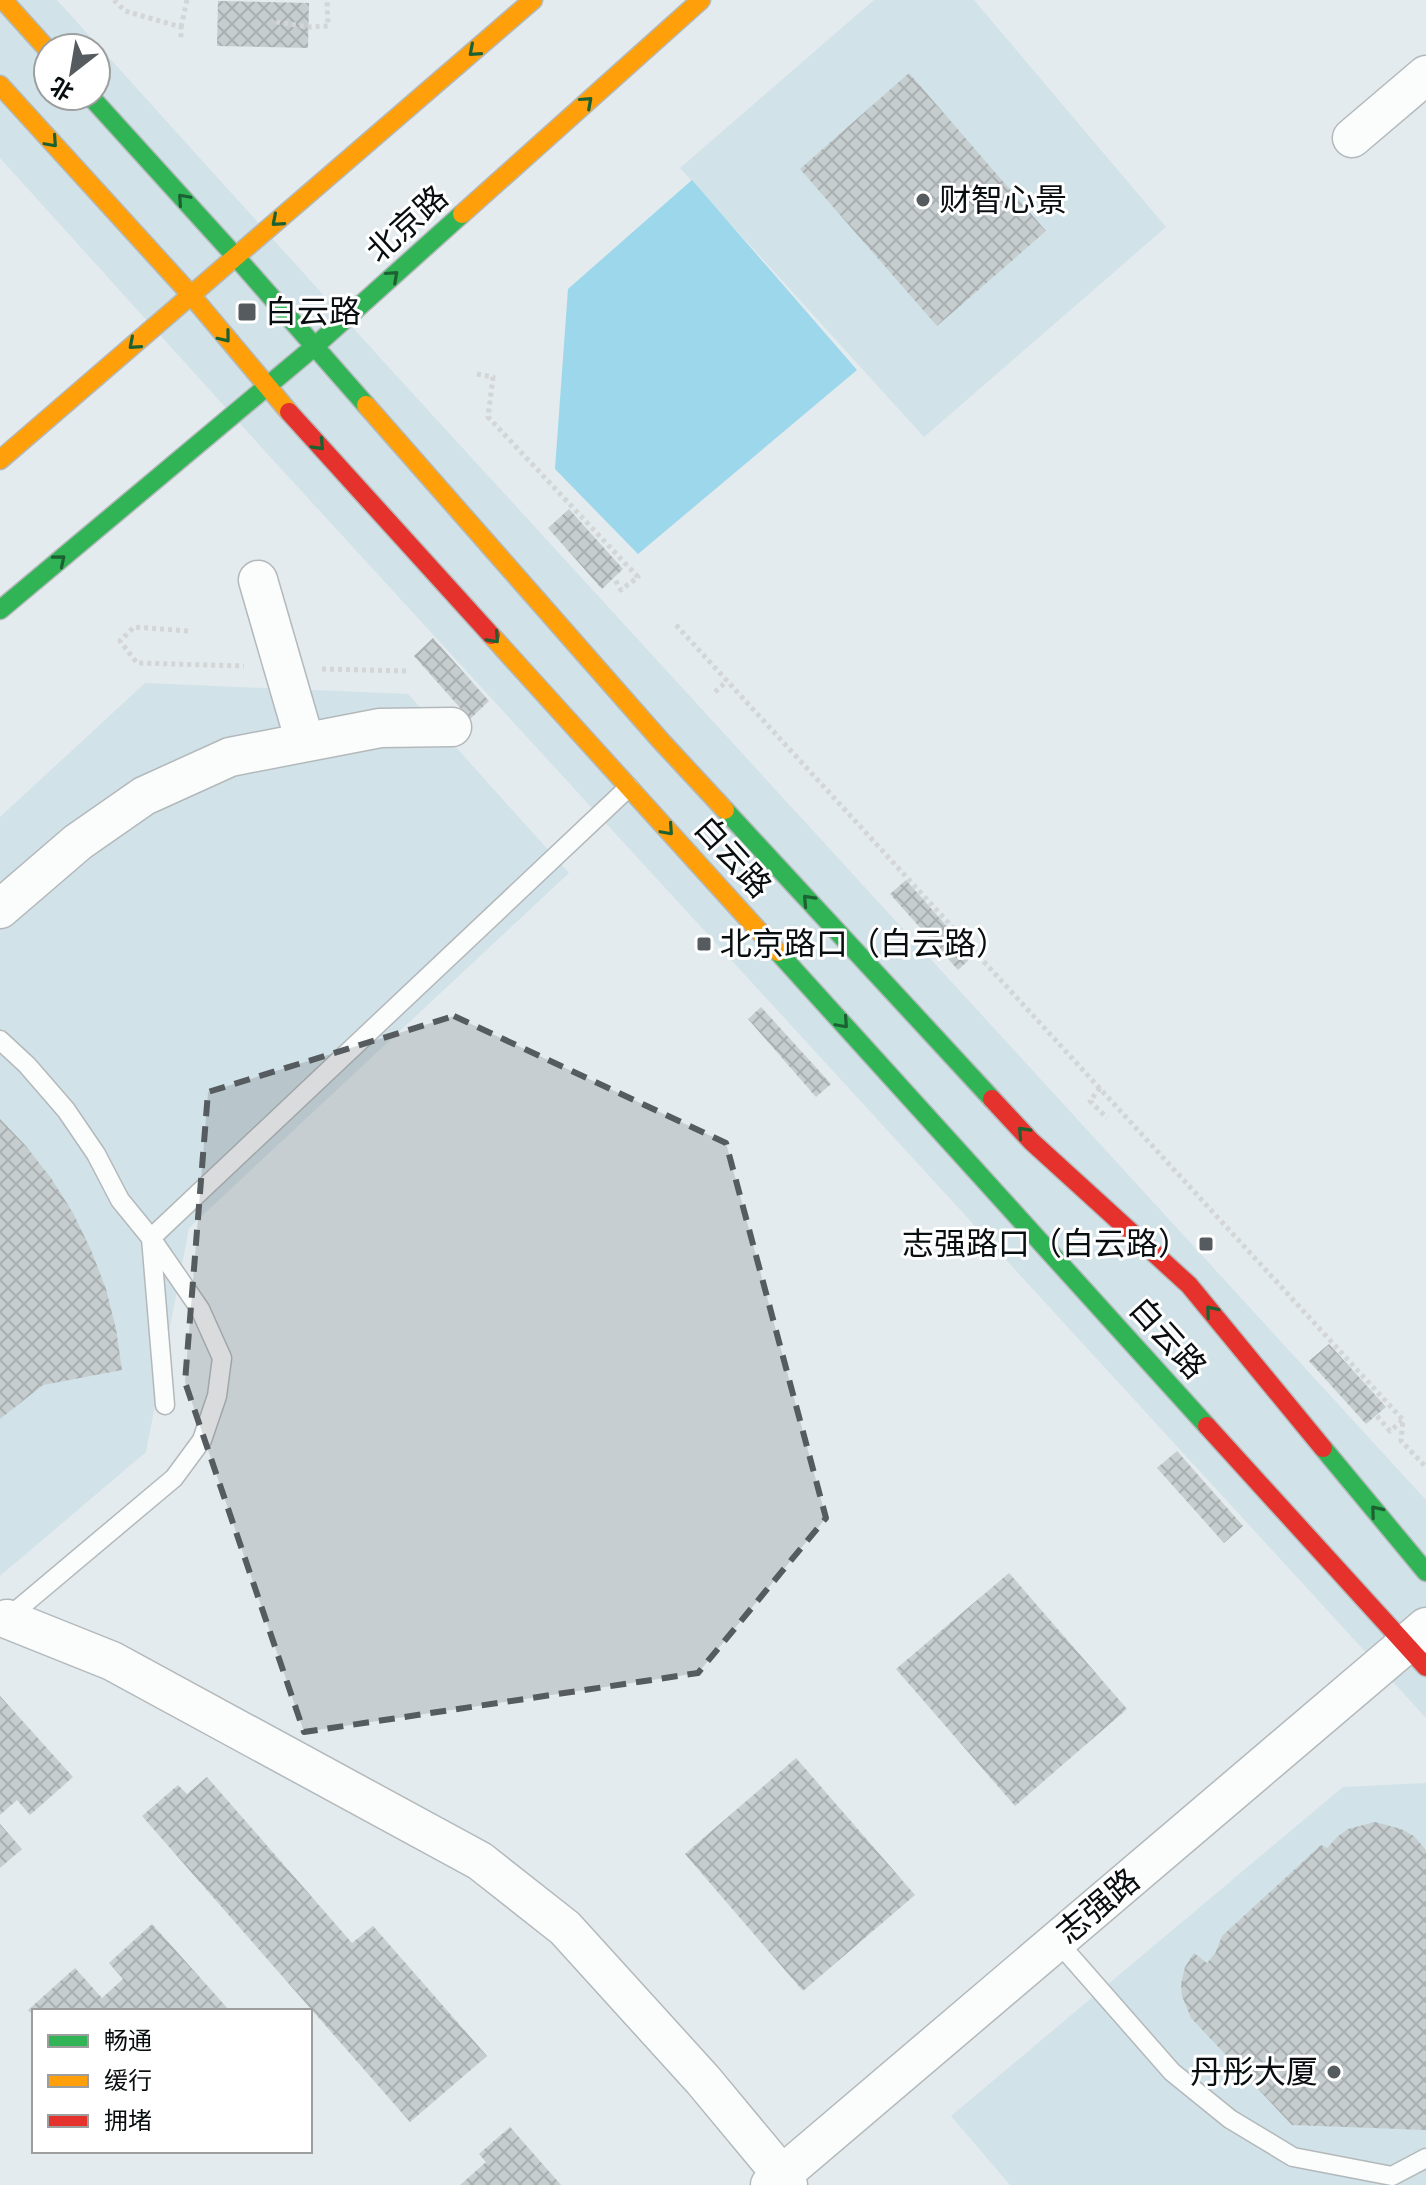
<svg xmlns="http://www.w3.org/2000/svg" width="1426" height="2185" viewBox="0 0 1426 2185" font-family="'Alegreya Sans','Noto Sans SC',sans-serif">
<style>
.built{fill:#d1e2e8;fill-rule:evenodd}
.green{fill:#9cd7eb}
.building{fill:url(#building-cross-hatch)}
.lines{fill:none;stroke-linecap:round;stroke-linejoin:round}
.lane-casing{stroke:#b3b9bb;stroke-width:21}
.street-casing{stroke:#b3b9bb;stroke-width:41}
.fast-casing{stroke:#b3b9bb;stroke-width:21}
.slow-casing{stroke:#b3b9bb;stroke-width:21}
.jam-casing{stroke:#b3b9bb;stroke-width:21}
.path{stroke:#d3d5d6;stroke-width:5;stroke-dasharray:4 4;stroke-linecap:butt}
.lane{stroke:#fbfcfc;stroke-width:18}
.street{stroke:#fbfcfc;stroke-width:38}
.fast{stroke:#30b455;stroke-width:18}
.slow{stroke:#ff9f0a;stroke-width:18}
.jam{stroke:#e5322d;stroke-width:18}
.oneway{stroke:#1c6132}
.marked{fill:#555b5e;fill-opacity:0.2;stroke:#555b5e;stroke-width:6;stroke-dasharray:16 10;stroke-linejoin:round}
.poi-dot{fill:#555b5e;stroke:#fff;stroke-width:3}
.labels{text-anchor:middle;stroke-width:6;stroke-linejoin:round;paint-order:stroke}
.poi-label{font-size:32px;fill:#090e10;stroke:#fff;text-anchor:start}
.street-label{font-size:32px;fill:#090e10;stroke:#fff}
</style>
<defs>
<pattern id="building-cross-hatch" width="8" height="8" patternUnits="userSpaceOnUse" patternTransform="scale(2)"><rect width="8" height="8" fill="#c6cdcf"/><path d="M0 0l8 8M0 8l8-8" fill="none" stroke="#a9afb1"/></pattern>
</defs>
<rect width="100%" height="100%" fill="#e3ebee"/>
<g class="built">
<path d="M 0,0 L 57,0 L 383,361 L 1426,1500 L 1426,1718 L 273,460 L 0,158 ZM 48,48 L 96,48 L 96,96 L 48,96 Z"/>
<polygon points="874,0 974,0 1166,227 924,437 680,168"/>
<polygon points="145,683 408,694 569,873 189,1228 146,1452 0,1576 0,817"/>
<polygon points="1426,1783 1426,2185 1010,2185 951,2116 1343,1787"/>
</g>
<polygon class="green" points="692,180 857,370 638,554 555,469 568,289"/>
<g class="building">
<polygon points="218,1 309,3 308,48 217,46"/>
<polygon points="909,73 1046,231 937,326 800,169"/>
<polygon points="569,509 623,569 602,589 548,528"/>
<polygon points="433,638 489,701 470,719 414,656"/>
<polygon points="906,880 973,956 958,970 890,894"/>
<polygon points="761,1007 831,1084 816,1097 748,1019"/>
<polygon points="0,1119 25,1145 51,1178 73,1213 91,1250 106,1289 116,1329 122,1370 43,1385 0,1419"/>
<polygon points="1329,1344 1386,1407 1366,1424 1309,1361"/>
<polygon points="1177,1451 1243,1526 1224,1543 1157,1468"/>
<polygon points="1009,1573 1127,1709 1015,1806 896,1669"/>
<polygon points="0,1696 73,1777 30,1815 17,1800 0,1815"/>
<polygon points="796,1758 915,1895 803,1991 685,1854"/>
<polygon points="207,1777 352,1943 373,1926 487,2056 410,2122 142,1816 178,1785 187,1794"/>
<polygon points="1375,1822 1401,1829 1414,1836 1426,1850 1426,2130 1292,2125 1191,2018 1182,1996 1181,1984 1185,1967 1194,1953 1207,1963 1215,1954 1222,1936 1321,1845 1327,1848 1337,1837 1348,1829"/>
<polygon points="0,1824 22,1849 0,1868"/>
<polygon points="152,1924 230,2011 34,2011 34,2016 28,2010 75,1968 102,1998 123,1979 109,1963"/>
<polygon points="510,2127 561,2185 460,2185 486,2162 479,2154"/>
</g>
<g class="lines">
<g class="lane-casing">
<g id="lane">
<polyline points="0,1040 27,1065 66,1110 96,1154 120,1200 151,1238 200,1309 222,1358 217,1396 202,1440 174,1478 5,1620"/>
<polyline points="165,1405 151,1238 629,787"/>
<polyline points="1057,1941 1172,2072 1230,2119 1293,2157 1392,2176 1426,2158"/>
</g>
</g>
<g class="street-casing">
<g id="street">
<polyline points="1352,138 1426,75"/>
<polyline points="258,580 305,742"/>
<polyline points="0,909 78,842 144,796 230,757 380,728 452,727"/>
<polyline points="7,1619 112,1661 480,1861 565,1928 703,2080 782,2175 788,2185"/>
<polyline points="770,2185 1426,1627"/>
</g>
</g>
<g class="fast-casing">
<g id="fast">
<polyline points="90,96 236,257 366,405"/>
<polyline points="0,610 314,347 462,214"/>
<polyline points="725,810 992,1099"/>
<polyline points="778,952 1207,1426"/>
<polyline points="1323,1448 1426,1572"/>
</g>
</g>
<g class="slow-casing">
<g id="slow">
<polyline points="3,0 48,50"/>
<polyline points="0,85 191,295 289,412"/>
<polyline points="462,214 701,0"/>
<polyline points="366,405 661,741 725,810"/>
<polyline points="0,460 533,0"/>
<polyline points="491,635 778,952"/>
</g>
</g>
<g class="jam-casing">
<g id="jam">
<polyline points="289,412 491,635"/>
<polyline points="992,1099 1031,1141 1189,1285 1323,1448"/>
<polyline points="1207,1426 1426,1667"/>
</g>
</g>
<g class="path">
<polyline points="114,0 125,11 181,27 181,41"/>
<polyline points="276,22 309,27 328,26 327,0"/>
<polyline points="181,27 187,0"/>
<polyline points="477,374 493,377 488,417 638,577 621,590 614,578"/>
<polyline points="676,625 1403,1420 1401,1441 1426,1467"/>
<polyline points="188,631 134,627 120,641 137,663 244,666"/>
<polyline points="322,669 409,671"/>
<polyline points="715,692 727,681"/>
<polyline points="1100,1088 1090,1101 1107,1118"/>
<polyline points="1377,1416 1390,1431 1402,1421"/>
</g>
<use href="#lane" class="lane"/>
<use href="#street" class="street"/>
<use href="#fast" class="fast"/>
<use href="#slow" class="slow"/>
<use href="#jam" class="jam"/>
</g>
<defs><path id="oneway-chevron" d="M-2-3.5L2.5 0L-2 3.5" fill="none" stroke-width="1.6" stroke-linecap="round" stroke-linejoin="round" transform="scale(2)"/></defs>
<g class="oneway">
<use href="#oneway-chevron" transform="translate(474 51) rotate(139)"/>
<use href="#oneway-chevron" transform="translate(587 102) rotate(-42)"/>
<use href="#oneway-chevron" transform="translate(52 142) rotate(48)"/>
<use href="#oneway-chevron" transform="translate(183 199) rotate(-132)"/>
<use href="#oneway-chevron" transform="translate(277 221) rotate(139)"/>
<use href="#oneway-chevron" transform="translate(393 276) rotate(-42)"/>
<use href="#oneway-chevron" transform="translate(225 337) rotate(51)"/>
<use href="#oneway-chevron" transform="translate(134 344) rotate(139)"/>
<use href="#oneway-chevron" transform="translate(319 445) rotate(47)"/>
<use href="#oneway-chevron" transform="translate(60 560) rotate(-40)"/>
<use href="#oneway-chevron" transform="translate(494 638) rotate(48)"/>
<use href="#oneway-chevron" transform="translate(668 830) rotate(48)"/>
<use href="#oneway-chevron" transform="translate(808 900) rotate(-133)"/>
<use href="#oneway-chevron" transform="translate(843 1023) rotate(48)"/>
<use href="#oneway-chevron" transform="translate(1023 1132) rotate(-133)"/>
<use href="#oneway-chevron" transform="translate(1211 1311) rotate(-130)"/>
<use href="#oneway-chevron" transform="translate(1376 1511) rotate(-130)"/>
</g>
<path class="marked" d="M 454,1016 L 726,1143 L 826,1518 L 698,1673 L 304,1732 L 185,1382 L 208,1092 Z"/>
<g class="poi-dot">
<circle cx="923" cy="200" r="8"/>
<rect x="237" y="302" width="20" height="20" rx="4"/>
<rect x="696" y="936" width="16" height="16" rx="4"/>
<rect x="1198" y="1236" width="16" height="16" rx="4"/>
<circle cx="1334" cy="2072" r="8"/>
</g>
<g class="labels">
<g class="poi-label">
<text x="939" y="211">财智心景</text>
<text x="265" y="323">白云路</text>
<text x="720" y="955">北京路口（白云路）</text>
<text x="1190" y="1255" text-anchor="end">志强路口（白云路）</text>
<text x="1318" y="2083" text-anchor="end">丹彤大厦</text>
</g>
<g class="street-label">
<text transform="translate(407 224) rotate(-42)" y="11">北京路</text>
<text transform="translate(733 857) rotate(48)" y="11">白云路</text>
<text transform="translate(1168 1338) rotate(48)" y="11">白云路</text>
<text transform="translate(1098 1906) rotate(-40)" y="11">志强路</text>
</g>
</g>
<rect x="32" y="2009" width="280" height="144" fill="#ffffff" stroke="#9d9f9f" stroke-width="2"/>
<rect x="48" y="2035" width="40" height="12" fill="#30b455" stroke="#9d9f9f" stroke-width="2"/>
<text x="104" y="2049" font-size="24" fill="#090e10">畅通</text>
<rect x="48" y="2075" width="40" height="12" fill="#ff9f0a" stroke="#9d9f9f" stroke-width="2"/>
<text x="104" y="2089" font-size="24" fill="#090e10">缓行</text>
<rect x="48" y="2115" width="40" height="12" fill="#e5322d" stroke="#9d9f9f" stroke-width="2"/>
<text x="104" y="2129" font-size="24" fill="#090e10">拥堵</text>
<g transform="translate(72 72) rotate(211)"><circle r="38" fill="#ffffff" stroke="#9d9f9f" stroke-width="2"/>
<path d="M0-6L14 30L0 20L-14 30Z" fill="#555b5e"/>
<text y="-12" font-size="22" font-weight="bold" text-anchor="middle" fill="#090e10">北</text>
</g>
</svg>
